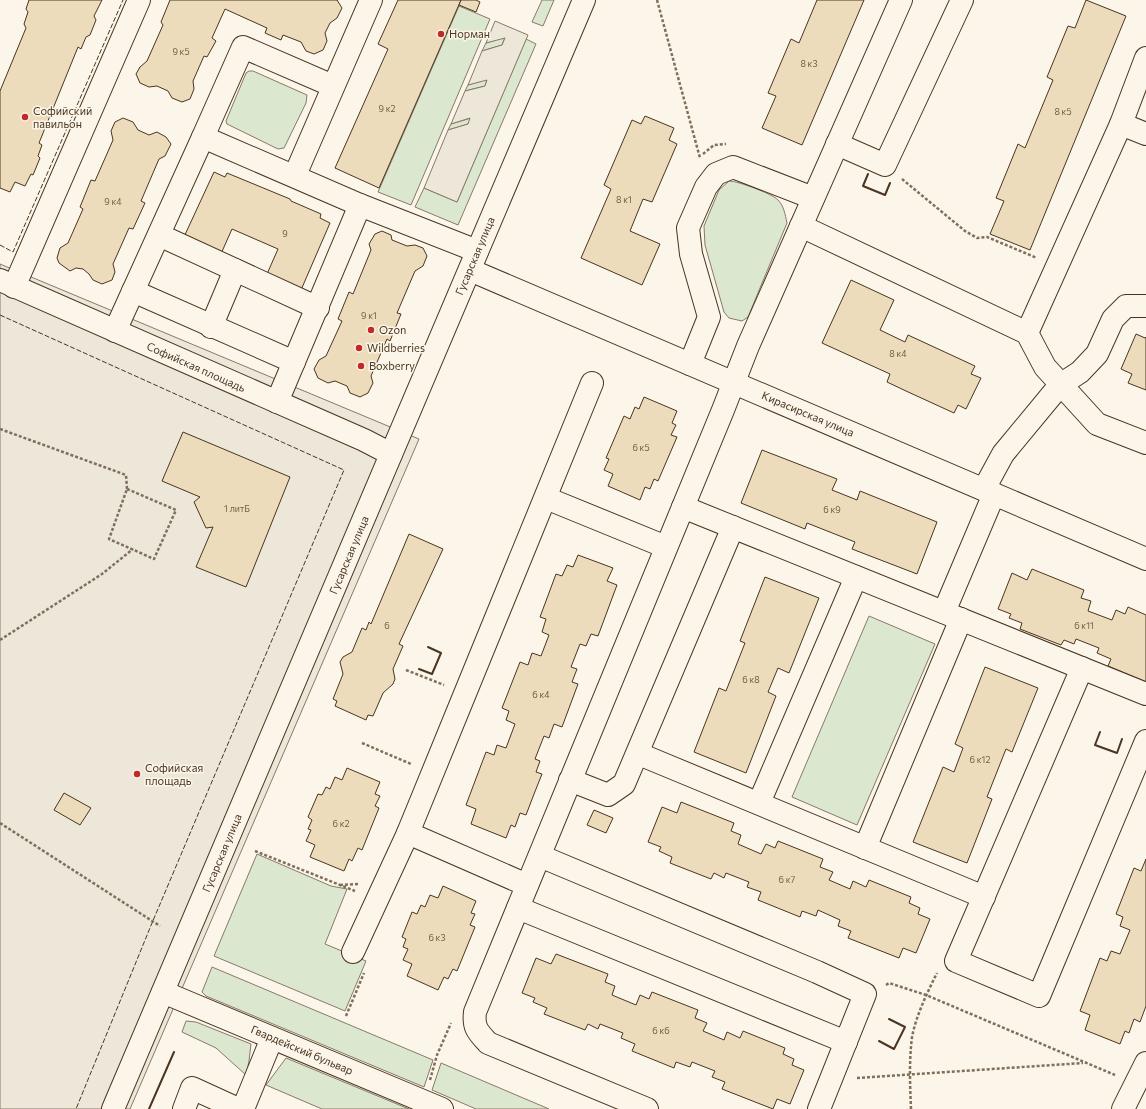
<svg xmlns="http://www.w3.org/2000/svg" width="1146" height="1109" viewBox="0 0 1146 1109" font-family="Commissioner,sans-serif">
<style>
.green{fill:#dce7d0;stroke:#887966}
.parking{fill:#ede7d9;stroke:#887966}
.building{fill:#ecdcbc;stroke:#4a3520}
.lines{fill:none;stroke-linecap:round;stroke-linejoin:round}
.minor-casing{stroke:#4a3520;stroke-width:24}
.path{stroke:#7f6f5c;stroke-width:2.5;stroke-dasharray:3 2;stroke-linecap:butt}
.minor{stroke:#fbf6e9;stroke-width:22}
.fence{stroke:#4a3520;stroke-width:1;stroke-dasharray:5 2;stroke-linecap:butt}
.wall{stroke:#4a3520;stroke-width:2}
.poi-dot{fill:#c62828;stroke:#fbf6e9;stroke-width:1.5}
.labels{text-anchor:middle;stroke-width:3;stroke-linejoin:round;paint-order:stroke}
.number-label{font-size:9px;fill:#725f47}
.poi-label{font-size:11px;fill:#4a3520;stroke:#fbf6e9;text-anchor:start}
.street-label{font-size:11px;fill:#4a3520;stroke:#fbf6e9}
</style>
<rect width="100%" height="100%" fill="#fbf6e9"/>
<g class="green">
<polygon points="542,0 554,0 543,26 532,22"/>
<polygon points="459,6 490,19 411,205 378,192"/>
<polygon points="505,37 502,45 482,51 486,43"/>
<polygon points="526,39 536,44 458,225 415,207 424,188 457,202"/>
<polygon points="249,71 253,71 307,95 306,103 286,144 284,148 278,149 227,124 226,121 246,73"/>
<polygon points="487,79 485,86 465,91 468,85"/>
<polygon points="471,118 468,124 448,130 451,124"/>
<path d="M 729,181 C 738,181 773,194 778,200 C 784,206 785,214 787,223 L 748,317 L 742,321 L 729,318 L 724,312 L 705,245 L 704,226 L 719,190 Z"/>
<polygon points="869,616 935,644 857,825 792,797"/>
<polygon points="257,854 331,886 347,889 325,944 366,961 345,1011 214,956"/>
<polygon points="212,967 433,1060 424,1087 206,996 202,992"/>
<polygon points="186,1021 196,1022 251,1044 249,1061 246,1075 216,1048 182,1032"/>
<polygon points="286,1058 409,1109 322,1109 266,1085"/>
<polygon points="441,1063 549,1109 476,1109 432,1090"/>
</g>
<g class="parking">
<polygon points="495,21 528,35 457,202 424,188 448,130 468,124 470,118 451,124 465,91 485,86 487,80 468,85 482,51 502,45 505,38 486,43"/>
<polygon points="0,264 419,439 130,1109 0,1109"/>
</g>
<g class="building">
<polygon points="29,0 102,0 94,16 96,20 90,35 86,37 81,49 78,47 39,143 42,145 38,156 40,158 33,175 31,174 25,186 15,182 10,192 0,188 0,91 26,28 24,24 28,12 26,9"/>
<polygon points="170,0 337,0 342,8 337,18 330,23 325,33 327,41 323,50 314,54 306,51 301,42 283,35 281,40 265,33 267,28 225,9 212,38 216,41 207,57 204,56 193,81 194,89 190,99 182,102 172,98 168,91 157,86 149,87 140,83 136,74 140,67 147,61 163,25 161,22"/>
<polygon points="398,0 461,0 379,188 335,168 388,49 378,44"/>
<polygon points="461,0 476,0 480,2 476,12 459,5"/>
<polygon points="817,0 864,0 802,145 762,128 776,96 768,93 791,39 799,43"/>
<polygon points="1086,0 1126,16 1030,250 990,234 1004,201 996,198 1018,144 1025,148 1053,80 1047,77 1068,26 1075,28"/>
<polygon points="645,116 674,128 669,140 677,144 652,202 643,199 630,231 660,244 642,285 581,258 611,189 604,185 632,120 641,124"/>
<polygon points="123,118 133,122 138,130 149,135 157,132 166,137 171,144 165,156 159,159 141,201 145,203 133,229 129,228 113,264 115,272 112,280 102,284 93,280 89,274 83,269 76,268 70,271 59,263 57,258 60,248 68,243 83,209 80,207 91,180 95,181 113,140 111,131 115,122"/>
<polygon points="214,172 225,177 227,173 290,199 291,201 321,214 320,218 330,223 301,290 267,274 278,249 232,229 220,256 183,239"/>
<polygon points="382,231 391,235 392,240 407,246 415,245 423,248 427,256 423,266 415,271 397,313 401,314 390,341 387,339 371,376 373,383 368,393 360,397 350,393 347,386 335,381 328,383 318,378 314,369 319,360 326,356 342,321 338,319 349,292 353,294 371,250 369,244 375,234"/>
<polygon points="851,280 894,300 880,330 905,342 908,335 975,366 971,374 981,378 966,409 958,405 954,413 906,391 887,382 890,374 822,343"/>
<polygon points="1136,334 1145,338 1146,337 1146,390 1128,383 1132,374 1121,369"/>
<polygon points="644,397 677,411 672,423 676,425 671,435 677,437 658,481 654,479 650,489 645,487 640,500 608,486 613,474 604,470 609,459 606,458 624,416 630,419 635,407 639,409"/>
<polygon points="183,432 290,477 246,587 196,567 213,527 206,528 194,502 200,497 162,481"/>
<polygon points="762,450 837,479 832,490 857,500 860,491 937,522 917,574 852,549 855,542 807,523 805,529 741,503"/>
<polygon points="409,534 443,549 399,644 403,646 393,669 395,679 393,684 383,693 373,716 368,715 366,720 335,706 337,701 333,699 343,674 340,662 343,657 352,652 362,628 366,630 369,622 371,624"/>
<polygon points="578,555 613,568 607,581 617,585 598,636 591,634 586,646 580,644 571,667 577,669 572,682 578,684 562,727 554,724 549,738 544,736 535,759 540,761 536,772 542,774 534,794 526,815 520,813 515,827 511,825 506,838 471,824 476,809 466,805 486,752 494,755 497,745 506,748 515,724 506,720 509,711 502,708 520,662 528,665 532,653 541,656 549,635 542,632 546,619 540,617 556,574 562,576 567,565 573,567"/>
<polygon points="1032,569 1084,590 1081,598 1091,601 1088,611 1112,620 1116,610 1125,614 1128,607 1146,615 1146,682 1108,666 1111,659 1097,653 1099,648 1076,639 1074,644 1064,640 1061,645 1020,629 1022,623 1009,618 1011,614 998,609 1012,573 1027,580"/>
<polygon points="765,577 819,598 789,673 778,668 768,692 776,696 746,773 694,752 719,688 726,691 745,643 740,641"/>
<polygon points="985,667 1038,688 1012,752 1006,749 987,797 992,799 967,863 913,842 943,767 954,772 963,748 955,744"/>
<polygon points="347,768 380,782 375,794 380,796 375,806 379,808 362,850 358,848 352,861 349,859 344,871 310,857 315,845 306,841 311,830 308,829 312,820 308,817 318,794 322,795 326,787 330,789 335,777 342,780"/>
<polygon points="64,793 91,808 80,825 54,810"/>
<polygon points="681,802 734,823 731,831 741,835 738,844 761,854 766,844 775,848 778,841 823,859 820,867 833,872 829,880 850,889 853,881 866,887 869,880 911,897 909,903 920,908 918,914 930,919 916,953 903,948 899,958 848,938 851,931 838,926 840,920 818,910 816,916 802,911 800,917 758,900 761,892 747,887 749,882 726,873 724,878 714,873 711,879 670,863 672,857 659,851 661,847 648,842 662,807 677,813"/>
<polygon points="594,810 613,818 606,833 587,825"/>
<polygon points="1146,859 1146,1006 1140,1022 1134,1019 1129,1033 1125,1031 1120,1044 1085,1030 1090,1015 1080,1011 1100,958 1107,961 1111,951 1120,954 1130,930 1120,926 1123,917 1116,914 1134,868 1141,871"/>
<polygon points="443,886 476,901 471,913 475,914 470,925 475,927 457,971 453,969 448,979 444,977 438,990 407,976 412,964 403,960 408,949 403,947 406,939 402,937 412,912 417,914 421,905 425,907 430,895 438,898"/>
<polygon points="556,954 608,974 605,982 615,986 612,995 636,1005 640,995 649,999 652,992 698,1010 695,1018 707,1023 703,1031 724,1040 727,1032 740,1038 743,1031 785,1048 783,1054 794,1059 792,1065 804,1070 790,1104 777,1099 773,1109 722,1089 725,1082 712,1077 715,1071 692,1062 690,1067 676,1062 674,1068 632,1051 635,1044 621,1038 623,1033 600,1024 598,1029 588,1024 585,1030 544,1014 547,1008 533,1002 535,998 522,993 536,958 551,964"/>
</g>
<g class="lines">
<g class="minor-casing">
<g id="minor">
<polyline points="1121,124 1146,134"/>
<polyline points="203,137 243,47 333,86"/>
<polyline points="837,144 885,165 962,0"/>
<polyline points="295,175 371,0"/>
<polyline points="801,226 1027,333 1045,367 1097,424 1146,443"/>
<polyline points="159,235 318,308"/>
<polyline points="470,270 1146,559"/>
<polyline points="0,280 364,440 391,454"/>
<polyline points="14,287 139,0"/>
<polyline points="133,291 294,362"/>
<polyline points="211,327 235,270"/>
<polyline points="115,331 203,137 360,205 477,251"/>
<polyline points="1027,333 1121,124 1146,58"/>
<polyline points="690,364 709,317 691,254 688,228 706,187 716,174 733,167 813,198"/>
<polyline points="277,402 360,205"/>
<polyline points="984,489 1003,454 1060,385 1080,372 1097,354 1113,319 1126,306 1146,306"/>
<polyline points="546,498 666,547"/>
<polyline points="683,507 1146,694"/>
<polyline points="944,612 994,494"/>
<polyline points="1082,668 956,961 1039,996 1146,741"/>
<polyline points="639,754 984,897"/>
<polyline points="570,780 608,795 624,784 733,527"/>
<polyline points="759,803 856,577"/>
<polyline points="408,833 527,885"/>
<polyline points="865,848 961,619"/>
<polyline points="540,856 817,972 865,994 819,1109"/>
<polyline points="518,908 846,1042"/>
<polyline points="353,952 408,833 592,383"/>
<polyline points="163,992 442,1109"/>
<polyline points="113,1109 584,0"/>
<polyline points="184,1109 192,1088 238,1109"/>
<polyline points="243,1109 272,1038"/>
<path d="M 647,1109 L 488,1043 C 478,1032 473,1028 475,1012 L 723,410 L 748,346 L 901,0"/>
<polyline points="1123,1109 1146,1063"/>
</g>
</g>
<g class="path">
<polyline points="657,0 700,158"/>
<polyline points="703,154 714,145 726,144"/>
<polyline points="902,179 965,231 977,238 987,237 1037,258"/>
<polyline points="0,429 126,475 127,489"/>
<polygon points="127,489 176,510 154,559 109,539"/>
<polyline points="0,640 102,574 133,549"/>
<polyline points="406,670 444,685"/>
<polyline points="362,743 411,764"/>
<polyline points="0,823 160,926"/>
<polyline points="255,851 355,891"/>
<polyline points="340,885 358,884"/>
<polyline points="886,985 889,983 926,995 1115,1075"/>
<polyline points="346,1016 364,973"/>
<polyline points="857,1078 1083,1063"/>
<polyline points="430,1080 437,1055 451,1023"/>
<path d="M 911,1109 C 910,1085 909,1061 912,1037 C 916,1016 927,993 937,973"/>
</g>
<use href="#minor" class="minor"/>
<g class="fence">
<polyline points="0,245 13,252 123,0"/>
<polyline points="0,315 344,470 152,923 76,1109"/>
</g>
<g class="wall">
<polyline points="868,174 863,186 885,195 890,183"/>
<polyline points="419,669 432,674 441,653 428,647"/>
<polyline points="1100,732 1095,745 1117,753 1122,739"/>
<polyline points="879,1041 894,1049 905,1027 889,1019"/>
<polyline points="149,1109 174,1052"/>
</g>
</g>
<g class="poi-dot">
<circle cx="441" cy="34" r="4"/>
<circle cx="25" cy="117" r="4"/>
<circle cx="371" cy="330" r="4"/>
<circle cx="359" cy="348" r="4"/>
<circle cx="361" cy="366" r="4"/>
<circle cx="137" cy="774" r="4"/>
</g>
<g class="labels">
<g class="number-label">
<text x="181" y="55">9 к5</text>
<text x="809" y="67">8 к3</text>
<text x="387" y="112">9 к2</text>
<text x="1063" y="115">8 к5</text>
<text x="624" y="203">8 к1</text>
<text x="113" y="205">9 к4</text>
<text x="285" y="237">9</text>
<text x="369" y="319">9 к1</text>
<text x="898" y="357">8 к4</text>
<text x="641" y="451">6 к5</text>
<text x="237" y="512">1 литБ</text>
<text x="832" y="513">6 к9</text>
<text x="387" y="629">6</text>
<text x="1084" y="629">6 к11</text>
<text x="751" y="683">6 к8</text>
<text x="541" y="698">6 к4</text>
<text x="980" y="763">6 к12</text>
<text x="341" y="827">6 к2</text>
<text x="787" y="883">6 к7</text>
<text x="437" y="941">6 к3</text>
<text x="661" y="1034">6 к6</text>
</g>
<g class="poi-label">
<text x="449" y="38">Норман</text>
<text x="33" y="115">Софийский<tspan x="33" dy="13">павильон</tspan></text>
<text x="379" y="334">Ozon</text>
<text x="367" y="352">Wildberries</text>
<text x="369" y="370">Boxberry</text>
<text x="145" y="772">Софийская<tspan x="145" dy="13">площадь</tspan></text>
</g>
<g class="street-label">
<text transform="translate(475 256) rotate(-67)" y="4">Гусарская улица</text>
<text transform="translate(196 367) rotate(24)" y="4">Софийская площадь</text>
<text transform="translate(808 414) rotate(23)" y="4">Кирасирская улица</text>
<text transform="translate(349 555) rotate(-67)" y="4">Гусарская улица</text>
<text transform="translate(222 853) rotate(-67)" y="4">Гусарская улица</text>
<text transform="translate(302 1050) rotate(23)" y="4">Гвардейский бульвар</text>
</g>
</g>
</svg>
